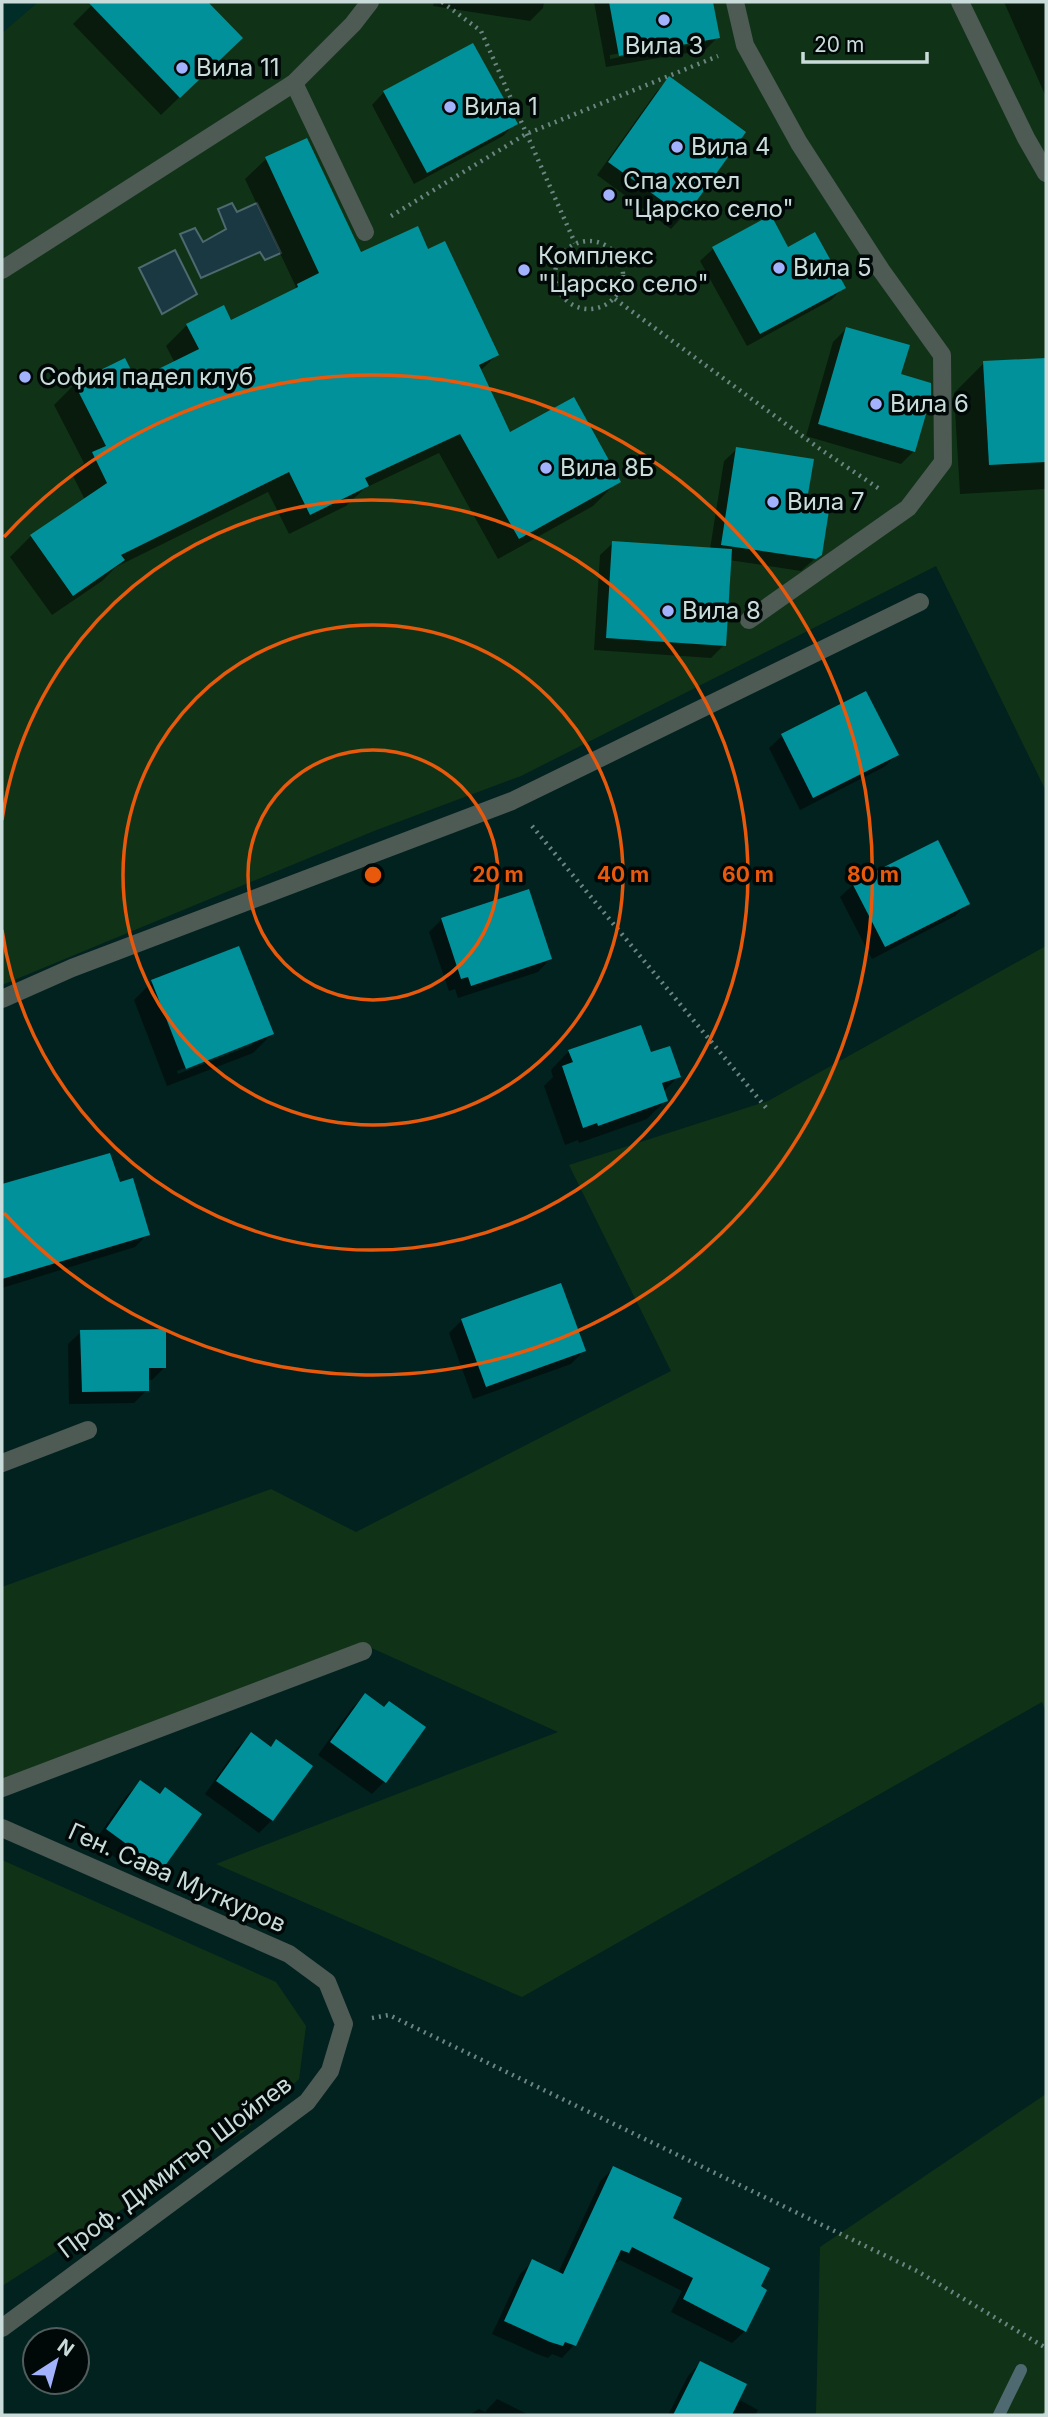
<svg xmlns="http://www.w3.org/2000/svg" width="1048" height="2417" viewBox="0 0 1048 2417" font-family="Inter,sans-serif">
<style>
.built{fill:#002d28}
.green{fill:#103317}
.water{fill:#193842;stroke:#4e696f;stroke-width:2}
.shadow{fill:#0007;fill-rule:evenodd}
.lines{fill:none;stroke-linecap:round;stroke-linejoin:round}
.stream{stroke:#4e696f;stroke-width:12}
.building{fill:#00919a}
.path{stroke:#6c8582;stroke-width:4.5;stroke-dasharray:2 5;stroke-linecap:butt}
.minor{stroke:#4e5a54;stroke-width:18}
.ring{fill:none;stroke:#e8590c;stroke-width:3.5}
.poi-dot{fill:#a3b2fd;stroke:#010908;stroke-width:2.5}
.labels{text-anchor:middle;stroke-width:7;stroke-linejoin:round;paint-order:stroke}
.poi-label{font-size:24px;fill:#cadcd9;stroke:#010908;text-anchor:start}
.street-label{font-size:24px;fill:#cadcd9;stroke:#010908}
.centre{fill:#e8590c;stroke:#010908;stroke-width:3.5}
.ring-label{font-size:21px;text-anchor:middle;font-weight:bold;fill:#e8590c;stroke:#010908;stroke-width:7;stroke-linejoin:round;paint-order:stroke}
</style>
<rect width="100%" height="100%" fill="#02221f"/>
<polygon class="built" points="2,2 38,2 2,33"/>
<g class="green">
<polygon points="38,2 1046,2 1046,791 936,566 521,776 374,831 2,985 2,33"/>
<polygon points="1046,946 1046,1712 1042,1702 522,1997 216,1864 558,1732 365,1645 2,1787 2,1587 271,1489 356,1532 671,1371 569,1165 768,1101"/>
<polygon points="2,1860 276,1982 306,2026 299,2079 243,2132 2,2286"/>
<polygon points="1046,2094 1046,2415 816,2415 820,2247"/>
</g>
<g class="water">
<polygon points="232,203 237,212 257,203 281,253 265,260 260,252 201,278 180,234 195,228 203,242 226,229 218,209"/>
<polygon points="175,250 197,294 162,314 139,268"/>
</g>
<g class="shadow">
<polygon points="95,2 206,2 241,38 161,115 73,24"/>
<polygon points="434,2 544,2 543,8 530,21 433,6"/>
<path d="M 594,2 L 711,2 L 718,37 L 705,50 L 606,67 ZM 706,39 L 706,42 L 610,59 L 610,55 Z"/>
<polygon points="1004,2 1046,2 1046,97"/>
<polygon points="670,79 744,133 683,216 671,229 597,175 657,91"/>
<polygon points="384,92 515,124 503,136 414,184 372,105"/>
<polygon points="266,159 360,255 427,251 497,355 480,371 510,435 614,485 593,506 498,559 439,453 365,488 346,506 289,534 268,492 116,567 102,581 52,615 10,557 31,536 85,500 72,474 84,463 54,405 75,384 136,382 175,363 166,346 187,325 231,322 291,292 296,287 245,179"/>
<polygon points="713,249 787,249 844,287 831,300 747,346 700,261"/>
<polygon points="846,329 899,376 914,451 901,464 806,436 833,342"/>
<polygon points="1046,360 1046,489 960,494 954,393 984,363"/>
<polygon points="737,449 805,502 820,554 801,571 729,560 724,645 711,658 594,650 600,555 613,543 710,549 724,461"/>
<polygon points="865,694 897,755 884,767 800,810 769,748 782,736"/>
<polygon points="853,885 968,903 955,916 872,959 840,897"/>
<polygon points="442,919 550,959 538,972 458,998 455,989 449,991 429,932"/>
<path d="M 152,982 L 272,1034 L 253,1053 L 167,1086 L 134,1000 ZM 252,1041 L 252,1045 L 178,1074 L 177,1071 Z"/>
<polygon points="569,1051 650,1055 679,1076 663,1092 666,1100 647,1119 579,1143 578,1140 565,1145 544,1086 553,1077 551,1070"/>
<polygon points="118,1184 148,1234 135,1247 2,1288 2,1221"/>
<polygon points="462,1320 584,1351 571,1364 473,1399 449,1333"/>
<polygon points="81,1332 165,1367 152,1380 147,1380 147,1390 134,1403 69,1404 68,1344"/>
<polygon points="365,1695 385,1781 372,1794 318,1755 352,1708"/>
<polygon points="251,1735 270,1748 310,1766 272,1820 259,1833 205,1794 238,1747"/>
<polygon points="140,1783 159,1796 161,1868 148,1881 94,1842 127,1795"/>
<polygon points="614,2168 671,2219 758,2286 745,2331 732,2343 671,2312 682,2291 620,2260 613,2264 574,2345 562,2358 552,2354 548,2358 537,2354 492,2334 520,2274 532,2262 558,2273 601,2180"/>
<polygon points="700,2363 738,2399 758,2410 755,2415 668,2415 688,2376"/>
<polygon points="497,2399 529,2415 469,2415 479,2409 485,2412"/>
</g>
<g class="lines">
<polyline class="stream" points="999,2415 1021,2370"/>
</g>
<g class="building">
<polygon points="88,2 208,2 243,38 180,98"/>
<polygon points="609,2 713,2 720,38 619,56"/>
<polygon points="473,43 518,124 427,173 383,91"/>
<polygon points="669,76 746,132 685,217 608,162"/>
<polygon points="307,138 361,252 418,226 428,249 445,241 499,355 479,365 510,432 574,397 621,482 519,539 460,434 365,478 369,486 310,515 289,472 121,555 125,560 73,596 30,535 107,483 92,452 106,446 74,383 125,358 136,380 199,349 186,324 224,305 231,320 298,287 297,284 319,273 265,157"/>
<polygon points="771,215 788,247 815,232 846,288 760,334 712,247"/>
<polygon points="846,327 910,345 901,374 931,383 931,397 915,452 818,424"/>
<polygon points="1046,358 1046,462 989,465 983,361"/>
<polygon points="736,447 814,459 807,500 830,504 822,555 816,559 721,545"/>
<polygon points="612,541 732,549 726,646 606,638"/>
<polygon points="866,691 899,755 813,798 781,734"/>
<polygon points="938,840 970,904 885,947 852,883"/>
<polygon points="529,889 552,959 471,986 468,977 461,979 441,918"/>
<polygon points="239,946 274,1034 186,1069 151,980"/>
<polygon points="641,1025 651,1052 670,1046 681,1077 662,1083 668,1101 598,1126 597,1123 583,1128 562,1066 573,1062 568,1050"/>
<polygon points="110,1153 120,1182 133,1178 150,1235 2,1279 2,1184"/>
<polygon points="561,1283 586,1351 486,1387 461,1319"/>
<polygon points="166,1329 166,1368 149,1368 149,1391 82,1392 80,1330"/>
<polygon points="365,1693 384,1707 389,1701 426,1727 386,1783 330,1742"/>
<polygon points="251,1732 271,1747 276,1739 313,1766 273,1821 216,1781"/>
<polygon points="140,1780 160,1794 165,1787 202,1814 162,1870 106,1829"/>
<polygon points="613,2166 682,2198 673,2218 770,2268 761,2286 767,2290 746,2332 683,2299 693,2278 632,2247 629,2253 621,2250 576,2346 565,2342 563,2346 550,2342 504,2321 532,2259 563,2274"/>
<polygon points="700,2361 747,2384 732,2415 673,2415"/>
</g>
<g class="lines">
<g class="path">
<polyline points="442,2 481,31 575,243"/>
<polyline points="391,216 526,134 718,56"/>
<circle cx="589" cy="275" r="34"/>
<polyline points="615,299 820,449 881,490"/>
<polyline points="532,826 768,1110"/>
<polyline points="372,2018 389,2015 917,2271 1046,2348"/>
<polyline points="1045,2415 1046,2412"/>
</g>
<g class="minor">
<polyline points="735,2 745,45 799,143 881,270 942,355 943,462 908,508 749,620"/>
<polyline points="960,2 1026,138 1046,173"/>
<polyline points="294,83 365,232"/>
<polyline points="2,270 294,83 353,24 370,2"/>
<polyline points="2,999 72,968 512,801 920,602"/>
<polyline points="2,1463 88,1430"/>
<polyline points="2,1788 363,1651"/>
<polyline points="2,1828 289,1954 327,1982 344,2024 330,2071 307,2102 2,2328"/>
</g>
</g>
<g class="ring">
<circle cx="373" cy="875" r="125"/>
<circle cx="373" cy="875" r="250"/>
<path d="M2 820A375 375 0 1 1 2 930"/>
<path d="M4 537A500 500 0 1 1 4 1213"/>
</g>
<g class="poi-dot">
<circle cx="664" cy="20" r="7"/>
<circle cx="182" cy="68" r="7"/>
<circle cx="450" cy="107" r="7"/>
<circle cx="677" cy="147" r="7"/>
<circle cx="609" cy="195" r="7"/>
<circle cx="779" cy="268" r="7"/>
<circle cx="524" cy="270" r="7"/>
<circle cx="25" cy="377" r="7"/>
<circle cx="876" cy="404" r="7"/>
<circle cx="546" cy="468" r="7"/>
<circle cx="773" cy="502" r="7"/>
<circle cx="668" cy="611" r="7"/>
</g>
<g class="labels">
<g class="poi-label">
<text x="664" y="54" text-anchor="middle">Вила 3</text>
<text x="196" y="76">Вила 11</text>
<text x="464" y="115">Вила 1</text>
<text x="691" y="155">Вила 4</text>
<text x="623" y="189">Спа хотел<tspan x="623" dy="28">"Царско село"</tspan></text>
<text x="538" y="264">Комплекс<tspan x="538" dy="28">"Царско село"</tspan></text>
<text x="793" y="276">Вила 5</text>
<text x="39" y="385">София падел клуб</text>
<text x="890" y="412">Вила 6</text>
<text x="560" y="476">Вила 8Б</text>
<text x="787" y="510">Вила 7</text>
<text x="682" y="619">Вила 8</text>
</g>
<g class="street-label">
<text transform="translate(177 1878) rotate(24)" y="8">Ген. Сава Муткуров</text>
<text transform="translate(175 2167) rotate(-37)" y="8">Проф. Димитър Шойлев</text>
</g>
</g>
<circle cx="373" cy="875" r="10" class="centre"/>
<g class="ring-label">
<text x="498" y="882">20 m</text>
<text x="623" y="882">40 m</text>
<text x="748" y="882">60 m</text>
<text x="873" y="882">80 m</text>
</g>
<rect width="1048" height="2417" fill="none" stroke="#cadcd9" stroke-width="7"/>
<g transform="translate(56 2361) rotate(36)"><circle r="33" fill="#010908" stroke="#515d5c" stroke-width="2"/>
<path d="M0-5L12 26L0 18L-12 26Z" fill="#a3b2fd"/>
<text y="-10" font-size="19" font-weight="bold" text-anchor="middle" fill="#cadcd9">N</text>
</g>
<path d="M803 52v10h124v-10" fill="none" stroke="#cadcd9" stroke-width="3.5"/>
<text x="814" y="52" font-size="21" fill="#cadcd9" stroke="#010908" stroke-width="5" paint-order="stroke">20 m</text>
</svg>
